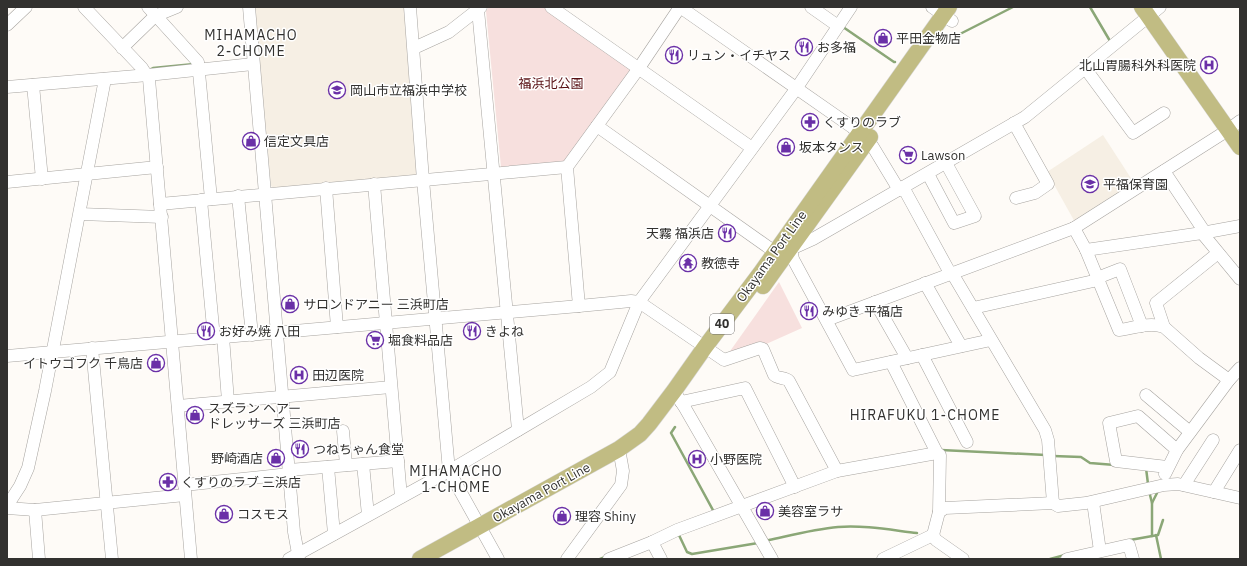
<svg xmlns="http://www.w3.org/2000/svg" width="1247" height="566" viewBox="0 0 1247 566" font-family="'IBM Plex Sans','Noto Sans JP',sans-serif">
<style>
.built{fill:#f6efe4}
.green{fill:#f7e0de}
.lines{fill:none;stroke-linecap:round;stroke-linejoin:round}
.stream{stroke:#8ba777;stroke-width:2.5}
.minor-casing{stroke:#a7a4a0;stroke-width:13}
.major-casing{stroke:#d6d6d5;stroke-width:17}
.minor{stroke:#fff;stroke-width:12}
.major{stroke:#c1bc83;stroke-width:16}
.labels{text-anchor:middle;stroke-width:3;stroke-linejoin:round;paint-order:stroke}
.shield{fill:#fff;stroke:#706f6d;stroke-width:1}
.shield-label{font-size:12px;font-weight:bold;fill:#32312f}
.poi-label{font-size:13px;fill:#32312f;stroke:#fff;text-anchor:start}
.park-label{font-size:13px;fill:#580f13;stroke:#fff}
.street-label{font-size:13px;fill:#32312f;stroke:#fff}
.neighbourhood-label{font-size:14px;letter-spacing:1px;fill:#32312f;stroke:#fff}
</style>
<rect width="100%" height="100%" fill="#fefbf7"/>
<g class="built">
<polygon points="254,7 404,7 419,174 417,176 274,188 271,186"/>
<polygon points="1103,135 1136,186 1076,224 1047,172"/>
</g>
<g class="green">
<polygon points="489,7 545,7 634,69 565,163 501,167 486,11"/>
<polygon points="779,282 802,328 764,345 728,354"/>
</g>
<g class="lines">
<g class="stream">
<polyline points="1090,7 1110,41"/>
<polyline points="843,27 894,62 895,62"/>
<polyline points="958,35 1013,7"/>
<polyline points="149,70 153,68 194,64"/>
<polyline points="675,427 671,433 714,512"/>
<polyline points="941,450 1046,455"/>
<polyline points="1053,456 1081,457 1090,463 1115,465"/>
<polyline points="1146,468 1148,484"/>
<polyline points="1149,491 1152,503"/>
<polyline points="678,533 687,552 692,554 758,543"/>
<polyline points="1156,535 1161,559"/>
<polyline points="1152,536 1152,503 1158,491"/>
<path d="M 769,540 C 792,535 815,529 838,527 C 864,525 891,530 917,533"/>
<polyline points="1130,540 1158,535 1163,520"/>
<polyline points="600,559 605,557"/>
<polyline points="1050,559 1065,555"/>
</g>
<g class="minor-casing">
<g id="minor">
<polyline points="84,7 142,68 149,79 191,559"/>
<polyline points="148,7 198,62 211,199"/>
<polyline points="249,7 294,532 299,559"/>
<polyline points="410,7 423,180 449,471 498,559"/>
<polyline points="551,7 752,148"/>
<polyline points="680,7 852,127 873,147 899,190"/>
<polyline points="811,7 838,26"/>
<polyline points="932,7 952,21"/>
<polyline points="478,10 518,430"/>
<polyline points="7,25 26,7"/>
<polyline points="122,48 155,16 177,7"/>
<polyline points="414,48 449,32 481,7"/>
<polyline points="1085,68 1133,133 1164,113"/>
<polyline points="33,85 42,179"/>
<polyline points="7,87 148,75 253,64"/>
<polyline points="1014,123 1048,184 1035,193 1016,198"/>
<polyline points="597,126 782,257"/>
<polyline points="1164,171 1202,228 1202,233 1240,226"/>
<polyline points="928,174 954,223 975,216 946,163"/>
<polyline points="7,182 157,167"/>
<polyline points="374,184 401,497"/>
<polyline points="903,187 950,273"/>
<polyline points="326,188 337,327"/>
<polyline points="238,196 252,335"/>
<polyline points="201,200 214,338"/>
<polyline points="160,204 567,167"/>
<polyline points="80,214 162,217"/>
<polyline points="1074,228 1086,250 1202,233 1240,279"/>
<path d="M 1086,250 L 1119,330 C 1133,328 1150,322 1164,327 L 1199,358 L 1229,380"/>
<polyline points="952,273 1045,430 1048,440 1053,503"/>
<polyline points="1097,278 1120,269 1142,326"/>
<polyline points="925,283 961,346"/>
<polyline points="875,302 907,358"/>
<polyline points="579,306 567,167 639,68 680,7"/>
<polyline points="973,308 1098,280"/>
<polyline points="827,320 1074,228 1228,130 1240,121"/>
<polyline points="1164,327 1156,303 1218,253"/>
<polyline points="223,337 228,401"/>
<polyline points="991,340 853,370 793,259 791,249 813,239 1025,117 1160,7"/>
<polyline points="92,348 112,559"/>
<polyline points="922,355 967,442"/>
<path d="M 7,356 L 579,306 L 631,301 L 639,302 L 724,360 L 760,348 L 763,349 L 774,375 C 778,379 785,377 789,381 L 837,471"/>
<polyline points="891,362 937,453 940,455 939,512"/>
<polyline points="674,391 685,408 772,559"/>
<polyline points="1146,395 1190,432"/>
<polyline points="681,402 745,388 795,487"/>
<polyline points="178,406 391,387"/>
<polyline points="343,431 346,465"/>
<polyline points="363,464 368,515"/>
<polyline points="328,467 334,534"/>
<polyline points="1167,467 1116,461 1109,423 1138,416 1177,450"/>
<polyline points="289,470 398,461"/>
<polyline points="1165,474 1177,450 1229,380 1240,368"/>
<polyline points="184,485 289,474"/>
<polyline points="1184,485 1213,440"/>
<polyline points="1214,492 1240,450"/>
<polyline points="1093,502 1100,551"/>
<polyline points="7,506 20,486 28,468 45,391 105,79"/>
<polyline points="7,508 35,510 185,495"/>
<polyline points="35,510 39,559"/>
<polyline points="933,535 936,540 963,559"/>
<polyline points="652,542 661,559"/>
<polyline points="289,559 449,471 591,387 610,372 639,302 796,89 851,7"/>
<polyline points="567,559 621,485 623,471 619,449"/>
<polyline points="609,559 652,542 677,530 837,471 937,453"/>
<polyline points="883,559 933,535 939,512 945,508 1053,503 1058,506 1086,503 1164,485 1178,484 1240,498"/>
<polyline points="1067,559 1129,545 1133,559"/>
</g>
</g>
<g class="major-casing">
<g id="major">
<polyline points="1142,7 1240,147"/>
<polyline points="763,286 870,137"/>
<polyline points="420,559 619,449 640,434 649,424 674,391 705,347 762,271 949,7"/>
</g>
</g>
<use href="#minor" class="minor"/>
<use href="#major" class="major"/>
</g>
<defs>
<g id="shop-ring" transform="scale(0.9)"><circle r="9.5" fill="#fff" stroke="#6a30a7" stroke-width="1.5"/><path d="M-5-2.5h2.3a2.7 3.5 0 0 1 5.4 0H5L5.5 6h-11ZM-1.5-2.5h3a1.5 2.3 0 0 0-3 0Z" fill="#6a30a7"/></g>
<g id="restaurant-ring" transform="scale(0.9)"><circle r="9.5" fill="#fff" stroke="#6a30a7" stroke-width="1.5"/><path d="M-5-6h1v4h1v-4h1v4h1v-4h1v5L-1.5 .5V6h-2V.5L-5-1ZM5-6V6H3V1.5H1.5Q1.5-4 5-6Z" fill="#6a30a7"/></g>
<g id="hospital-ring" transform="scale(0.9)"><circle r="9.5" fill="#fff" stroke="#6a30a7" stroke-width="1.5"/><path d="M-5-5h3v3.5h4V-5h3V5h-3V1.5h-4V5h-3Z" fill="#6a30a7"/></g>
<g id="school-ring" transform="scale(0.9)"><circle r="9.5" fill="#fff" stroke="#6a30a7" stroke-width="1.5"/><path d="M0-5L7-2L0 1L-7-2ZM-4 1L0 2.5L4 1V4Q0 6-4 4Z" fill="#6a30a7"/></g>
<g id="pharmacy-ring" transform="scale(0.9)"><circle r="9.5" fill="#fff" stroke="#6a30a7" stroke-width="1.5"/><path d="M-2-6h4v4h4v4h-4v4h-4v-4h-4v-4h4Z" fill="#6a30a7"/></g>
<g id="supermarket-ring" transform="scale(0.9)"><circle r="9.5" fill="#fff" stroke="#6a30a7" stroke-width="1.5"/><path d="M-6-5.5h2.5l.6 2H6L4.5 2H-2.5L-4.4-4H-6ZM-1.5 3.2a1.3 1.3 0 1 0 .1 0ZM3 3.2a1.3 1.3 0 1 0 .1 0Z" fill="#6a30a7"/></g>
<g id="temple-ring" transform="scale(0.9)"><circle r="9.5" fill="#fff" stroke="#6a30a7" stroke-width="1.5"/><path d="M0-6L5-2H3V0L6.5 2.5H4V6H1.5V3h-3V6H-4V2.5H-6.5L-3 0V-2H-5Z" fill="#6a30a7"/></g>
</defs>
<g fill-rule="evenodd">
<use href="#shop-ring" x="883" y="38"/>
<use href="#restaurant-ring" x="804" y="47"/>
<use href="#restaurant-ring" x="674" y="55"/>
<use href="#hospital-ring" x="1209" y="65"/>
<use href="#school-ring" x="337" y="90"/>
<use href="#pharmacy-ring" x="810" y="122"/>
<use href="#shop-ring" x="251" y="141"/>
<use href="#shop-ring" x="786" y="147"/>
<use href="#supermarket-ring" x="908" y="155"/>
<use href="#school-ring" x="1090" y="184"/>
<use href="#restaurant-ring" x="727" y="233"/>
<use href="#temple-ring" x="688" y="263"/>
<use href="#shop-ring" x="290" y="304"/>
<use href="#restaurant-ring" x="809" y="311"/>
<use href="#restaurant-ring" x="206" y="331"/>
<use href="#restaurant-ring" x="472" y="331"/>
<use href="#supermarket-ring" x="375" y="340"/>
<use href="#shop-ring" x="156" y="363"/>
<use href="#hospital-ring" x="299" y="375"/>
<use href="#shop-ring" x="195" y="415"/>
<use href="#restaurant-ring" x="300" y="449"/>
<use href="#shop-ring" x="276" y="458"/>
<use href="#hospital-ring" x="697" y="459"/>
<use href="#pharmacy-ring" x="168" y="482"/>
<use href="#shop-ring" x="765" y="511"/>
<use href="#shop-ring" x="224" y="514"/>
<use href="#shop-ring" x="562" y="516"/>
</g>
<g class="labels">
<rect class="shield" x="710" y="314" width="24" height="20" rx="3"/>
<g class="shield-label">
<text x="722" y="328">40</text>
</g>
<g class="poi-label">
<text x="896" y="43">平田金物店</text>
<text x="817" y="52">お多福</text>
<text x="687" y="60">リュン・イチヤス</text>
<text x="1196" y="70" text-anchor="end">北山胃腸科外科医院</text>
<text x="350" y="95">岡山市立福浜中学校</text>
<text x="823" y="127">くすりのラブ</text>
<text x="264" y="146">信定文具店</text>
<text x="799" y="152">坂本タンス</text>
<text x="921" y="160">Lawson</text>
<text x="1103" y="189">平福保育園</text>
<text x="714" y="238" text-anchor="end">天霧 福浜店</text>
<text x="701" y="268">教徳寺</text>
<text x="303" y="309">サロンドアニー 三浜町店</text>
<text x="822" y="316">みゆき 平福店</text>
<text x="219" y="336">お好み焼 八田</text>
<text x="485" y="336">きよね</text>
<text x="388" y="345">堀食料品店</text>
<text x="143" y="368" text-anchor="end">イトウゴフク 千鳥店</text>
<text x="312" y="380">田辺医院</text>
<text x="208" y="413">スズラン ヘアー<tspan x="208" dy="15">ドレッサーズ 三浜町店</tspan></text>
<text x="313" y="454">つねちゃん食堂</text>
<text x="263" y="463" text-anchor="end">野崎酒店</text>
<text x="710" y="464">小野医院</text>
<text x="181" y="487">くすりのラブ 三浜店</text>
<text x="778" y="516">美容室ラサ</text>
<text x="237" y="519">コスモス</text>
<text x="575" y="521">理容 Shiny</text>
</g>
<g class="park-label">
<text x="551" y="88">福浜北公園</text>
</g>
<g class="street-label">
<text transform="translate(771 256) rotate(-54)" y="5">Okayama Port Line</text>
<text transform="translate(541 492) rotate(-29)" y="5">Okayama Port Line</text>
</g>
<g class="neighbourhood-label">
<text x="251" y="40">MIHAMACHO<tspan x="251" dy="16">2-CHOME</tspan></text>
<text x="925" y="420">HIRAFUKU 1-CHOME</text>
<text x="456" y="476">MIHAMACHO<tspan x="456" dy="16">1-CHOME</tspan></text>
</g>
</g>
<rect width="1247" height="566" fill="none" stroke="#32312f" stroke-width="16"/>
</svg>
